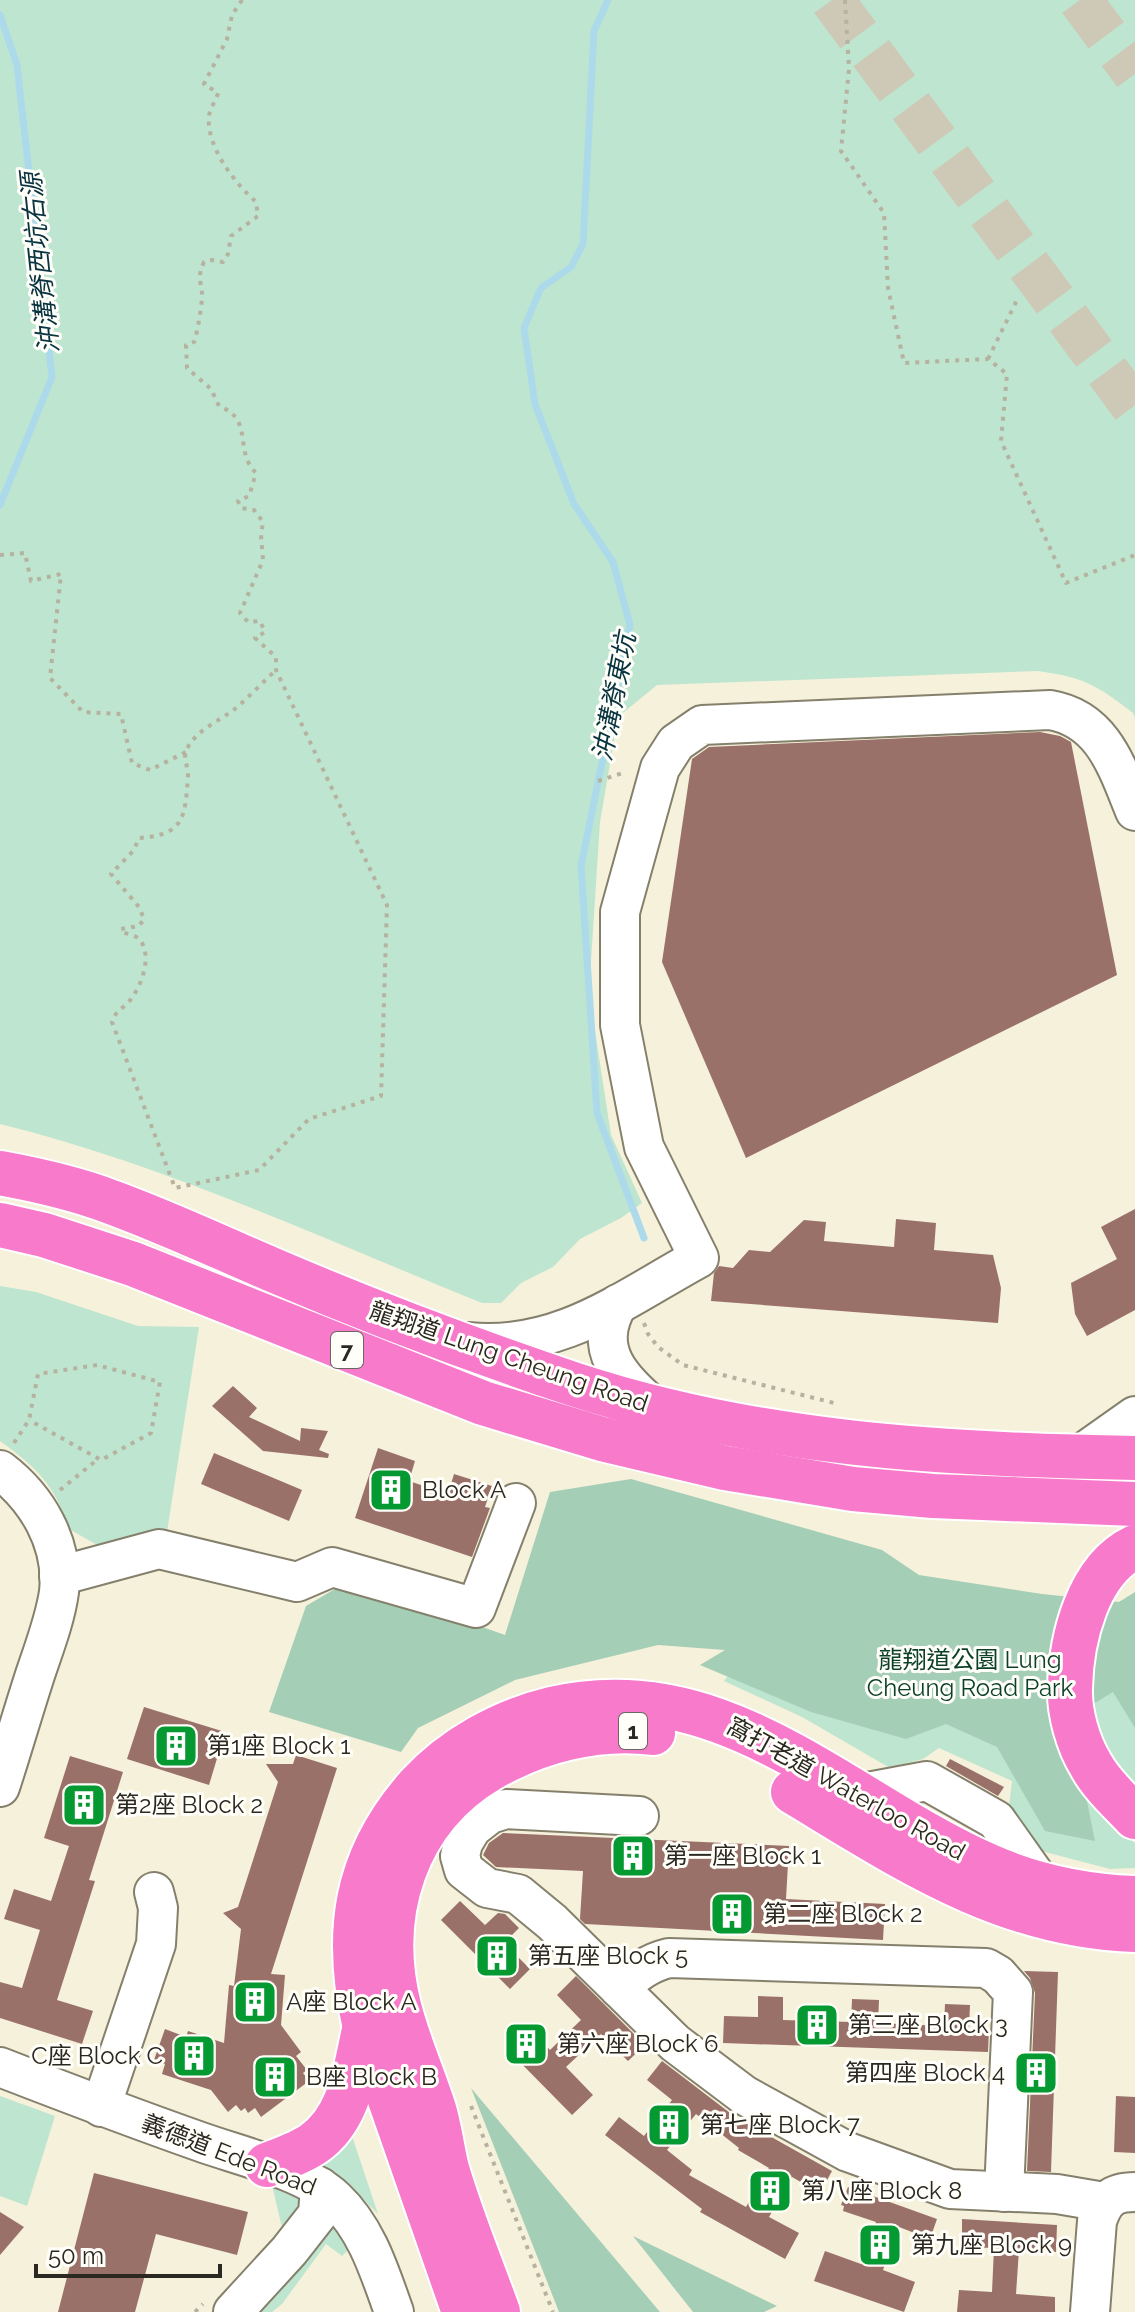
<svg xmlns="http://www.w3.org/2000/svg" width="1135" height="2312" viewBox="0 0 1135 2312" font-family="Raleway,'Noto Sans TC',sans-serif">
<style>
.green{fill:#bee5cf}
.forest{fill:#a5ceb7}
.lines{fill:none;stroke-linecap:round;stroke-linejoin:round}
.stream{stroke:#acdaeb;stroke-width:7}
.building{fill:#9a7169;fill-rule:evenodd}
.highway-tunnel{stroke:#cdc9b6;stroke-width:44;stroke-dasharray:44 22;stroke-linecap:butt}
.minor-casing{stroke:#85806c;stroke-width:42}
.highway-casing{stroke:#fff;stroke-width:48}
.path{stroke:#b6b2a0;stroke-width:4;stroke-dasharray:4 6;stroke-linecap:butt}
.minor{stroke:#fff;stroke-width:38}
.highway{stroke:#f87acb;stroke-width:44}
.labels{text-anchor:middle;stroke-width:6;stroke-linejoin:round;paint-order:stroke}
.shield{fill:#fffef9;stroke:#6a6861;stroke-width:2}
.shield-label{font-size:22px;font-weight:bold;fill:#2a2820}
.street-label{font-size:24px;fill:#2a2820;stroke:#fffef9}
.poi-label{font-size:24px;fill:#2a2820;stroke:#fffef9;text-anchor:start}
.park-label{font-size:24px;fill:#0a3f29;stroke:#fffef9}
.water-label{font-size:26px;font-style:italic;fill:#083340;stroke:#fffef9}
</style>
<rect width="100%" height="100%" fill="#f6f1db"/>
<g class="green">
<path d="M 0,0 L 1135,0 L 1135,718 L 1133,713 C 1097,685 1083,677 1038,671 L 657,685 L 618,717 L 600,822 L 589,992 L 611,1135 L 642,1203 L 621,1218 L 580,1239 L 553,1267 L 521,1283 L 501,1303 L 482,1303 C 326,1240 163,1164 0,1124 Z"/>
<path d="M 0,1286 L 36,1292 L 138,1326 L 199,1327 L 167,1532 L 99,1546 L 69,1529 C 55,1485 37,1468 0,1441 Z"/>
<polygon points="1135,1605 1135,1793 1107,1755 1091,1706"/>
<polygon points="861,1628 1069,1769 1093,1808 1135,1843 1135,1868 1110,1869 1026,1847 1008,1815 1012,1781 939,1748 923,1759 890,1768 802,1717 724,1681 733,1669"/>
<polygon points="0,2096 55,2116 27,2206 0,2196"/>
<polygon points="352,2136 378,2214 340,2176 317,2165"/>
<polygon points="271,2181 306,2193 304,2213 284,2236"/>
<polygon points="332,2213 354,2244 342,2256 326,2244 282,2304 272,2312 256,2312"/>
</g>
<g class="forest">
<polygon points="631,1479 882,1550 919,1575 1042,1594 1119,1602 1135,1592 1135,1728 1113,1692 1070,1718 1095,1841 1045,1831 997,1747 946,1724 906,1739 811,1712 700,1665 725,1650 658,1645 515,1680 418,1728 401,1752 269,1712 306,1606 350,1580 505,1635 550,1492"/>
<polygon points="471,2088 660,2312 559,2312"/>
<polygon points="633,2236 777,2306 764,2312 693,2312"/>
</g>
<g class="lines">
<g class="stream">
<polyline points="608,0 594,31 583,244 571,267 541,288 524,328 535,404 574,504 613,562 630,625 581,866 597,1113 644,1238"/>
<polyline points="0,15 17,65 52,377 0,505"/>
</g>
</g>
<g class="building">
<polygon points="1040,732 1060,736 1071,742 1117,975 746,1158 662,962 692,759 709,747"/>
<polygon points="1135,1209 1135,1310 1087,1336 1075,1314 1071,1283 1117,1259 1101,1227"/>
<polygon points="896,1219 936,1223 934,1250 993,1255 1001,1288 998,1323 711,1301 714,1273 719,1266 733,1268 749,1250 770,1252 804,1220 826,1222 824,1241 894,1247"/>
<polygon points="233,1386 257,1408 249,1417 300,1441 301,1428 328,1431 319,1450 329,1454 328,1458 263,1451 212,1406"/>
<polygon points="378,1448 415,1461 409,1481 448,1494 454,1474 492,1486 485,1507 490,1508 472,1557 355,1518"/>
<polygon points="214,1453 302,1490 289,1521 201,1484"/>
<polygon points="144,1707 225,1732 209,1785 127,1759"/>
<polygon points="296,1755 337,1768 271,1974 285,1975 281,2025 301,2052 296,2056 307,2070 303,2073 309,2081 261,2117 255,2108 248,2113 245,2108 241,2111 236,2105 228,2112 211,2090 162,2074 165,2064 154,2060 165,2029 186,2037 188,2031 224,2043 229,1985 234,1986 241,1929 223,1913 238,1907 278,1782 266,1764 293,1764"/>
<polygon points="70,1756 123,1772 89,1880 95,1881 57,2000 93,2011 82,2044 0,2018 0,1982 22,1988 40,1930 4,1919 14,1889 51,1901 69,1846 44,1838"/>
<polygon points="950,1759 1004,1787 998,1796 946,1766"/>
<polygon points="503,1833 789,1846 786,1899 885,1904 883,1940 585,1924 580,1919 583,1871 496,1867 483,1855 489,1843"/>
<polygon points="460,1901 485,1925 498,1913 505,1914 519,1928 504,1943 530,1969 510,1989 441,1920"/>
<polygon points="1024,1971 1058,1972 1051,2172 1027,2171 1035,1993 1030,1978"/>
<polygon points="576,1976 645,2045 628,2061 601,2034 566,2067 593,2095 572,2115 505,2047 527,2026 550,2050 581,2020 557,1995"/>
<polygon points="758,1996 783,1997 783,2020 851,2022 852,1999 879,2000 878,2023 944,2026 945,2004 970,2005 969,2029 989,2029 988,2052 723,2043 724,2016 758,2017"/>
<path d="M 662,2061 L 734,2116 L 832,2171 L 820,2193 L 792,2177 L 769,2217 L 799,2233 L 785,2259 L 700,2212 L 702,2209 L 605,2135 L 619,2117 L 644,2136 L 672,2100 L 647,2080 ZM 696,2114 L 739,2148 L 738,2150 L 769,2168 L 746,2207 L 689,2175 L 692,2170 L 667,2150 Z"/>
<polygon points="1116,2096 1135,2097 1135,2153 1114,2152"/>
<polygon points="94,2173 248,2212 237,2255 156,2234 135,2312 58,2312"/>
<polygon points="848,2187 937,2219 930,2239 899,2227 883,2270 915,2282 904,2312 814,2281 825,2251 861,2264 876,2222 843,2211 844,2206 841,2205"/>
<polygon points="0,2212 24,2227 0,2255"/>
<polygon points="962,2219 1057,2225 1056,2252 1019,2250 1016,2294 1055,2297 1055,2312 957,2312 959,2290 992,2292 994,2248 962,2247"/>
</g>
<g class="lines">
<g class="highway-tunnel">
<polyline points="832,0 1135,409"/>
<polyline points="1080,0 1135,74"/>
</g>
<g class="minor-casing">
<g id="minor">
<path d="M 618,1304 C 591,1350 622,1380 655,1408"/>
<path d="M 468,1342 C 559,1351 622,1300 699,1258 L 644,1147 L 620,1025 L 620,912 L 660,768 L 676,743 L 702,725 L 1050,710 C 1103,719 1117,767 1135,811"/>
<polyline points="1077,1457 1135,1416"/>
<path d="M 0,1470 C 37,1498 64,1543 59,1592 C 55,1620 44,1648 35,1675 C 23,1712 12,1750 0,1787"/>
<polyline points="59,1576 159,1549 297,1582 332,1567 476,1608 516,1503"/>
<polyline points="857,1794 927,1781 996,1820 1042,1885"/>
<polyline points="639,1816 506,1809 490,1814 472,1828 463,1843 460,1856 464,1870 487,1888 518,1894 552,1922 675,2043 744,2095 848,2152 950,2189 1057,2194 1104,2202"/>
<path d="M 619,1988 C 636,1973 648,1963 669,1958 L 986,1968 L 998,1975 L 1013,1992 L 1004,2192"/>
<path d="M 0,2067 C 67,2093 133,2118 201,2142 C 240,2156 306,2171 335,2199 C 367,2229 380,2273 394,2312"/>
<polyline points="101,2107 156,1944 158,1908 154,1892"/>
<polyline points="233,2312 289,2251 318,2214 320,2187"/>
<path d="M 1090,2312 L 1097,2221 C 1104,2200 1112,2192 1135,2192"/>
</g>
</g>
<g class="highway-casing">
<g id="highway">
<path d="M 0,1173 C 38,1180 75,1188 111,1202 C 166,1222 219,1247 273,1270 C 371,1312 472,1350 573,1384 C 755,1444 945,1455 1135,1458"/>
<polyline points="0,1225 44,1235 133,1264 483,1403 602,1439 725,1468 853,1489 933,1496 1135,1504"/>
<path d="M 1135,1547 C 1087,1570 1071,1640 1070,1688 C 1069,1712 1078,1744 1091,1765 C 1101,1784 1120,1801 1135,1817"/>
<path d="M 793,1792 C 903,1858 1002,1926 1135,1930"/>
<path d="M 267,2165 C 282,2159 300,2153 313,2144 C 350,2119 355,2070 364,2030"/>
<path d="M 464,2312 L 365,2028 C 344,1935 353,1859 418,1786 C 453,1748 502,1721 552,1709 C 724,1669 844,1802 989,1866 C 1035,1886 1084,1896 1135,1898"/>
<path d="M 498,2312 C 481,2265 461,2217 447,2169 C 442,2149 440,2129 434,2109 C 423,2075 408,2042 399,2006 C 376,1914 405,1819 490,1769 C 539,1741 596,1726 653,1733"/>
</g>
</g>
<g class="path">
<path d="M 242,0 L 232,15 L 227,39 L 204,84 L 218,93 C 216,101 210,108 209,116 C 206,147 235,183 256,202 L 258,216 L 231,236 L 228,254 L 223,262 L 212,260 L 204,262 C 198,275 200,279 202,293 C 203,299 197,336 194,342 L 186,345 L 187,368 L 211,389 L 219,406 C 255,420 233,450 256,473 L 249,496 L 238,501 L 241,508 L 254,510 L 263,522 L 261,535 L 263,560 L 240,613 L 248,622 L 260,621 L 265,632 L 255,638 L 276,657 L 276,670 L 387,905 L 381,1096 L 309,1119 L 259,1170 L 175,1188 L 112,1022 C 116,1009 124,1009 131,999 C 142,985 153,954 139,939 C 135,935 127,934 122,932 L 121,929 L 139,926 L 144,919 L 139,907 L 111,874 L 134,850 L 139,838 C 185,835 185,817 188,776 C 189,766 181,758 188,747 C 199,728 220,721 236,708 C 250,696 263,682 276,670"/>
<polyline points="845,0 849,69 841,151 884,213 888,288 904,363 988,359 1007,374 1001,441 1066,583 1135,555"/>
<polyline points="988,359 1017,300"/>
<polyline points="0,555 25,553 31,581 61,574 50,678 83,712 121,714 132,763 150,770 186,752"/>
<polyline points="598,781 626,772"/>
<polyline points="644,1323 648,1334 658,1347 683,1365 838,1404"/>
<polyline points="14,1443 29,1420 38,1374 97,1365 160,1382 151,1433 101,1460 29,1420"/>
<polyline points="60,1490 98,1459"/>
<polyline points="471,2106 553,2312"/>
<polyline points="195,2312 203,2304"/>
</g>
<use href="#minor" class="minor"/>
<use href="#highway" class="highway"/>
</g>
<defs>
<g id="building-square" transform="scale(2.3)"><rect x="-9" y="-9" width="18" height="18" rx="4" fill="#059932" stroke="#fffef9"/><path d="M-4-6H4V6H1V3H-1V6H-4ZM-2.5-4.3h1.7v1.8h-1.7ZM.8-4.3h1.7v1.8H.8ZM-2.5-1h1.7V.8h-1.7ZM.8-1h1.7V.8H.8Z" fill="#fff"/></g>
</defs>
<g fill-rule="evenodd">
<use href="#building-square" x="391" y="1490"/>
<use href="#building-square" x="176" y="1746"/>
<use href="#building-square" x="84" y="1805"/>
<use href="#building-square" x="633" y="1856"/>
<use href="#building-square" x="732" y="1914"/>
<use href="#building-square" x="497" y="1956"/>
<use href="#building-square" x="255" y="2002"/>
<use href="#building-square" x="817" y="2025"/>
<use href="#building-square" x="526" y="2044"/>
<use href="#building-square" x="194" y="2056"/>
<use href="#building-square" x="1036" y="2073"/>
<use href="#building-square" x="275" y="2077"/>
<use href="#building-square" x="669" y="2125"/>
<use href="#building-square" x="770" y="2191"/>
<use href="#building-square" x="880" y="2245"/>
</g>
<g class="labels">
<g class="shield">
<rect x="331" y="1332" width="32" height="36" rx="6"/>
<rect x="619" y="1713" width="28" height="36" rx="6"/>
</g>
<g class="shield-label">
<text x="347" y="1358">7</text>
<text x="633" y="1739">1</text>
</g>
<g class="street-label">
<text transform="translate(509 1357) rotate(19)" y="8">龍翔道 Lung Cheung Road</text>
<text transform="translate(846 1789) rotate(29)" y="8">窩打老道 Waterloo Road</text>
<text transform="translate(229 2155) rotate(21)" y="8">義德道 Ede Road</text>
</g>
<g class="poi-label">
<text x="422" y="1498">Block A</text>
<text x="207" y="1754">第1座 Block 1</text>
<text x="115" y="1813">第2座 Block 2</text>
<text x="664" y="1864">第一座 Block 1</text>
<text x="763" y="1922">第二座 Block 2</text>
<text x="528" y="1964">第五座 Block 5</text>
<text x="286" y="2010">A座 Block A</text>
<text x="848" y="2033">第三座 Block 3</text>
<text x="557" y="2052">第六座 Block 6</text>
<text x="163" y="2064" text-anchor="end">C座 Block C</text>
<text x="1005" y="2081" text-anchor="end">第四座 Block 4</text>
<text x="306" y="2085">B座 Block B</text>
<text x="700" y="2133">第七座 Block 7</text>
<text x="801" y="2199">第八座 Block 8</text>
<text x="911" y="2253">第九座 Block 9</text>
</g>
<g class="park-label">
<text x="970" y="1668">龍翔道公園 Lung<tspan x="970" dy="28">Cheung Road Park</tspan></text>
</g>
<g class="water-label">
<text transform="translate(40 263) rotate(-96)" y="9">沖溝脊西坑右源</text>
<text transform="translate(614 697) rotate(-79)" y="9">沖溝脊東坑</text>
</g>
</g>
<path d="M36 2264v12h184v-12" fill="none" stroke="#2a2820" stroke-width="4"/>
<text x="48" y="2264" font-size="24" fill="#2a2820" stroke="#fffef9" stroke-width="6" paint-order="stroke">50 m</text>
</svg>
